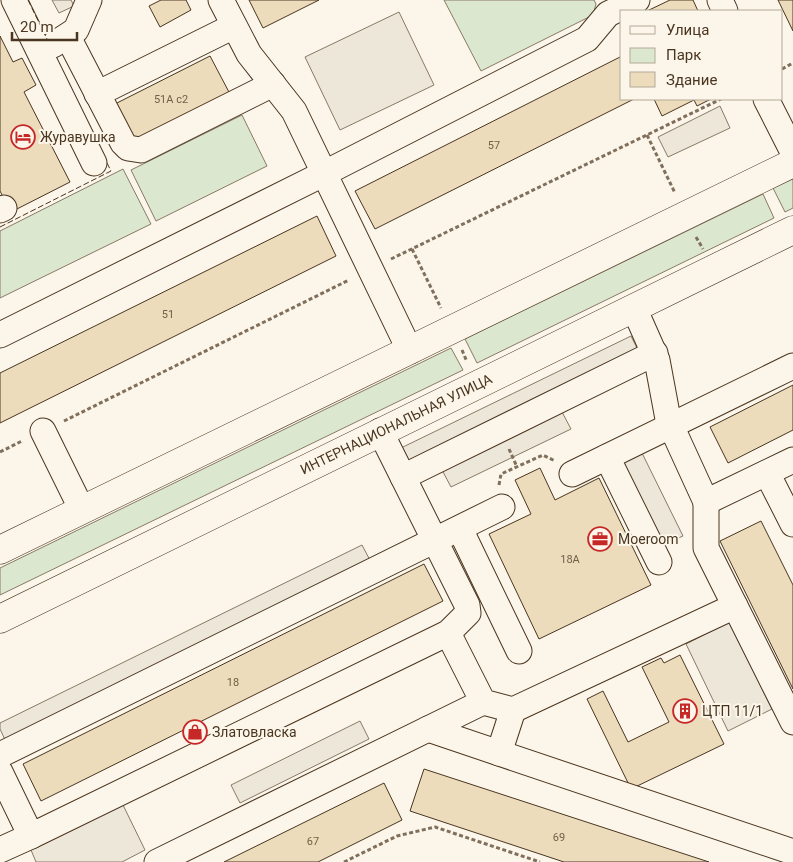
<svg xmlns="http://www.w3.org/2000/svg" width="793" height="862" viewBox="0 0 793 862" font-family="Roboto,sans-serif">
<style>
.green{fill:#dce7d0;stroke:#887966}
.parking{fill:#ede7d9;stroke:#887966}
.building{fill:#ecdcbc;stroke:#4a3520}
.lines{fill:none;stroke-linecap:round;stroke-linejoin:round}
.minor-casing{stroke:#4a3520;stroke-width:27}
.major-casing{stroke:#4a3520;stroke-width:29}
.path{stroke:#7f6f5c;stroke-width:3;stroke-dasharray:4 2.5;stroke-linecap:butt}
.minor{stroke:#fbf6e9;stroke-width:25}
.major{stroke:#fbf6e9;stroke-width:28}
.fence{stroke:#4a3520;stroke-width:1;stroke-dasharray:6 2.5;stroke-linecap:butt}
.labels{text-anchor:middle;stroke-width:4;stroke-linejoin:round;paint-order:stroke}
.number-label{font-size:11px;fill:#725f47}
.poi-label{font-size:14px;fill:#4a3520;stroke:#fbf6e9;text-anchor:start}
.street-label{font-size:14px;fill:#4a3520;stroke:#fbf6e9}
</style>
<rect width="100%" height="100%" fill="#fbf6e9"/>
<g class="green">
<polygon points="444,0 594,0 596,4 593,15 481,71"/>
<polygon points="242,115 267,166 156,221 131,170"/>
<polygon points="123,169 151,224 0,298 0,231"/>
<polygon points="793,178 793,208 785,212 773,188"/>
<polygon points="763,194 774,218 477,363 465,339"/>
<polygon points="451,348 463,370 0,595 0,568"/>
</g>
<g class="parking">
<polygon points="52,0 71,0 74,6 59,13"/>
<polygon points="399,12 434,85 340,130 305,57"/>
<polygon points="720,106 730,128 668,157 658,137"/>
<polygon points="631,336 639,352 409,464 401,448"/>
<polygon points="562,412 571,429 451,487 442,470"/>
<polygon points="641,451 683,536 662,545 621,461"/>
<polygon points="362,545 372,564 7,744 0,729 0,723"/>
<polygon points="729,622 772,709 728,731 686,644"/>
<polygon points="360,721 369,739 240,803 231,785"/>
<polygon points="123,805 145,850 122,862 36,862 31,850"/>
</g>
<g class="building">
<polygon points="161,0 186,0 191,10 160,27 149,6"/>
<polygon points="249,0 319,0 263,28"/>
<polygon points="670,0 693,0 698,11 647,11"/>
<polygon points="778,0 793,0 793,31"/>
<polygon points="0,36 13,62 22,58 36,85 24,92 70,182 11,212 0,191"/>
<polygon points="210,56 230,94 133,143 113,105"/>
<polygon points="622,56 622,99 634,99 375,229 355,191"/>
<polygon points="654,99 711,99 697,106 694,100 662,116"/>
<polygon points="317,216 336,256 0,423 0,373"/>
<polygon points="793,385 793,430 728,463 710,427"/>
<polygon points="540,468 555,500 599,478 651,585 539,639 489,534 531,514 515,480"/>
<polygon points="761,521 793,585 793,689 720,541"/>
<polygon points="424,564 443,601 41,801 23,764"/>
<polygon points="680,655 724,744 631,789 587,699 603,691 628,742 669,722 642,667 661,658 664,663"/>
<polygon points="424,769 709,862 564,862 410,811"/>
<polygon points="384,783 402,820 318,862 224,862"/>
</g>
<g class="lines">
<g class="minor-casing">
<g id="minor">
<polyline points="14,0 94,163"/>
<polyline points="221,0 249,54 294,111 410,351"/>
<polyline points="720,0 725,11"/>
<polyline points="68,37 123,143 128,148 141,150 273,84"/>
<polyline points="53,45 76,30 89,0"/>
<polyline points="97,94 234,26"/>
<polyline points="766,99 793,152"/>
<polyline points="0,210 4,208"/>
<polyline points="634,308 657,360 668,419 706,502 793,460"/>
<polyline points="0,335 325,173 587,39 608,14 637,0"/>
<polyline points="43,431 82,510"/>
<polyline points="607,457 659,562"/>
<polyline points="767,473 793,524"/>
<polyline points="572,474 793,366"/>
<polyline points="403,477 655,353"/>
<polyline points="706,502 706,548 735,606"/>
<polyline points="460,529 519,651"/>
<polyline points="448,633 483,702 513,710 735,606 793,722"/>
<polyline points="428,729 793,852"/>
<polyline points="499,753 513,710"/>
<polyline points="0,755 502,507"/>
<polyline points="0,772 31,836 448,633 468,613 467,605 380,431"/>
<polyline points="0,850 31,836"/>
<polyline points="157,862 483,702"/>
</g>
</g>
<g class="major-casing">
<g id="major">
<polyline points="0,550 793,163"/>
<polyline points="0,619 793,230"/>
</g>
</g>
<g class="path">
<polyline points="782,69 793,63"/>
<polyline points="647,135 675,193"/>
<polyline points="696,237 703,249"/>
<polyline points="412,249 441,308"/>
<polyline points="391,259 721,99"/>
<polyline points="462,350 467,362"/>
<polyline points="64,421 349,280"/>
<polyline points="509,449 517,467"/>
<polyline points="0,452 22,441"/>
<polyline points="499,485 501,474 543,455 555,461"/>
<polyline points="344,862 397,836 435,827 540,862"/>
</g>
<use href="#minor" class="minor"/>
<use href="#major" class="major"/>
<g class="fence">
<polyline points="28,0 47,39"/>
<polyline points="0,227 111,171 106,161"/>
</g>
</g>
<defs>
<g id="hotel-ring" transform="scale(1.25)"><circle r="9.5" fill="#fbf6e9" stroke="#c62828" stroke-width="1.5"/><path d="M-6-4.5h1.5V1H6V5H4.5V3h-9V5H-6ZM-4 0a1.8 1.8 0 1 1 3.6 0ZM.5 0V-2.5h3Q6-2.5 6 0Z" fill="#c62828"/></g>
<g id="office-ring" transform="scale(1.25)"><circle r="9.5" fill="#fbf6e9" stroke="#c62828" stroke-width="1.5"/><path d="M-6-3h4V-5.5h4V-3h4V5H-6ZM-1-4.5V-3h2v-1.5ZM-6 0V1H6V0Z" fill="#c62828"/></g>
<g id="building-ring" transform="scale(1.25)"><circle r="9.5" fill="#fbf6e9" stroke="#c62828" stroke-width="1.5"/><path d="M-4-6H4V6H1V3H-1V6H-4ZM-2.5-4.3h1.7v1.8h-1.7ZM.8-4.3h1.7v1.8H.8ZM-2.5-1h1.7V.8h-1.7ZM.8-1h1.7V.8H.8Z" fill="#c62828"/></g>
<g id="shop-ring" transform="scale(1.25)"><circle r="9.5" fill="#fbf6e9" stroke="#c62828" stroke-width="1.5"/><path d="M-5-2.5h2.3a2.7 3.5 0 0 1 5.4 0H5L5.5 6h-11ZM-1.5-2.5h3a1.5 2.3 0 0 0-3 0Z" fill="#c62828"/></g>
</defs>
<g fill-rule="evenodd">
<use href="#hotel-ring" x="23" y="137"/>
<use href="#office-ring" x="600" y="539"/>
<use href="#building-ring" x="685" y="711"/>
<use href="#shop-ring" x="195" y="732"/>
</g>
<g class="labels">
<g class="number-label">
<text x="171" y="103">51А с2</text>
<text x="494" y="149">57</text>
<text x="168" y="318">51</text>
<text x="570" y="563">18А</text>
<text x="233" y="686">18</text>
<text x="559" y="841">69</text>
<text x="313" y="845">67</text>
</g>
<g class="poi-label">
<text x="40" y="142">Журавушка</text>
<text x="618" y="544">Moeroom</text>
<text x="702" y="716">ЦТП 11/1</text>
<text x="212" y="737">Златовласка</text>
</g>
<g class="street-label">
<text transform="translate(396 424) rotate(-26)" y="5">ИНТЕРНАЦИОНАЛЬНАЯ УЛИЦА</text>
</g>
</g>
<rect x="620" y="10" width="162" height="90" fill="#fbf6e9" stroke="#b4a999"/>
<rect x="630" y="26" width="25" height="8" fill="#fbf6e9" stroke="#b4a999"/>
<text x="666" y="35" font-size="15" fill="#4a3520">Улица</text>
<rect x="630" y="48" width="25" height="15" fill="#dce7d0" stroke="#b4a999"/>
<text x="666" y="60" font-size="15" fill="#4a3520">Парк</text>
<rect x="630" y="72" width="25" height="15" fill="#ecdcbc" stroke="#b4a999"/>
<text x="666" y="85" font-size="15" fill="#4a3520">Здание</text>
<path d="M12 32v8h65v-8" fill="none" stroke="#4a3520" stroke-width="2.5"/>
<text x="20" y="32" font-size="15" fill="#4a3520" stroke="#fbf6e9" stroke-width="4" paint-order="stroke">20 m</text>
</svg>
